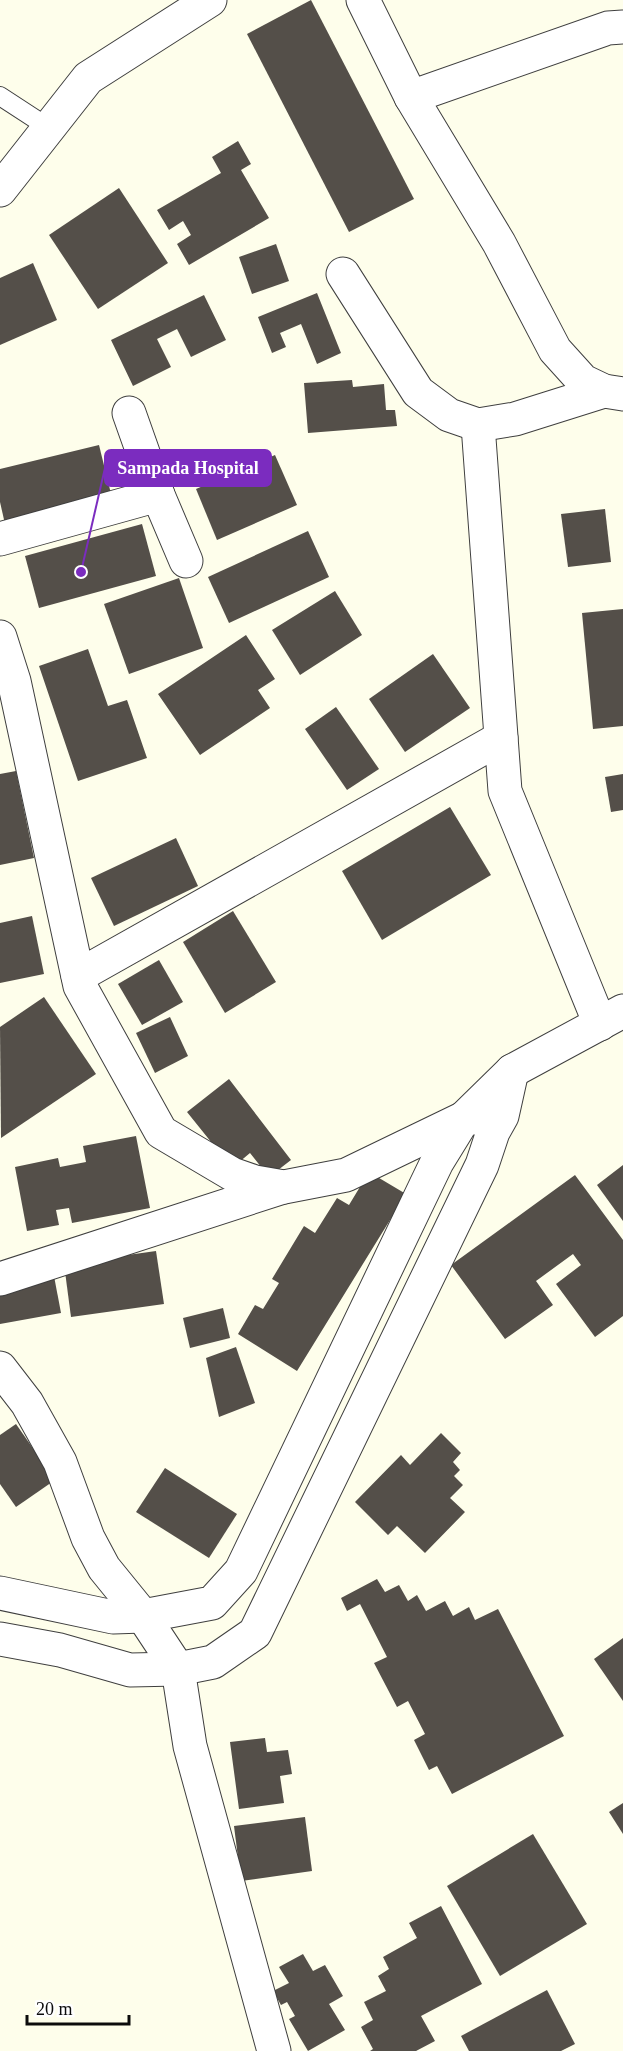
<svg xmlns="http://www.w3.org/2000/svg" width="623" height="2051" viewBox="0 0 623 2051" font-family="'Times New Roman',serif">
<style>
.building{fill:#544f49}
.lines{fill:none;stroke-linecap:round;stroke-linejoin:round}
.service-casing{stroke:#3f3f3f;stroke-width:20}
.minor-casing{stroke:#3f3f3f;stroke-width:35}
.tertiary-casing{stroke:#3f3f3f;stroke-width:35}
.service{stroke:#fff;stroke-width:18}
.minor{stroke:#fff;stroke-width:33}
.tertiary{stroke:#fff;stroke-width:33}
.leader{fill:none;stroke:#7b2cbf;stroke-width:2}
.callout-dot{fill:#7b2cbf;stroke:#fff;stroke-width:2}
.callout{fill:#7b2cbf;stroke:#7b2cbf;stroke-width:2}
.callout-label{font-size:18px;text-anchor:middle;font-weight:bold;fill:#fff}
</style>
<rect width="100%" height="100%" fill="#fefeeb"/>
<g class="building">
<polygon points="311,0 414,199 349,232 247,34"/>
<polygon points="238,141 251,164 241,170 269,218 189,265 177,244 191,235 183,221 169,230 157,210 221,173 212,157"/>
<polygon points="119,188 168,263 98,309 49,235"/>
<polygon points="276,244 289,281 252,294 239,257"/>
<polygon points="33,263 57,320 0,345 0,278"/>
<polygon points="317,293 341,353 317,364 301,324 280,333 286,347 272,353 258,317"/>
<polygon points="204,295 226,340 191,357 177,329 157,339 171,367 133,386 111,340"/>
<polygon points="352,380 353,387 384,384 386,410 395,410 397,426 308,433 304,383"/>
<polygon points="99,445 112,498 5,524 0,502 0,469"/>
<polygon points="275,455 297,505 217,540 196,489"/>
<polygon points="605,509 611,562 568,567 561,514"/>
<polygon points="142,524 156,576 39,608 25,556"/>
<polygon points="308,531 329,577 229,623 208,577"/>
<polygon points="179,578 203,648 129,674 104,604"/>
<polygon points="335,591 362,635 300,675 272,630"/>
<polygon points="623,609 623,726 593,729 582,613"/>
<polygon points="246,635 275,679 258,690 270,708 200,755 158,694"/>
<polygon points="88,649 108,706 127,700 147,758 78,781 39,666"/>
<polygon points="433,654 470,708 405,752 369,699"/>
<polygon points="336,707 379,769 347,790 305,729"/>
<polygon points="16,771 34,858 0,865 0,774"/>
<polygon points="623,774 623,810 611,812 605,777"/>
<polygon points="450,807 491,875 382,940 342,871"/>
<polygon points="176,838 198,886 114,926 91,878"/>
<polygon points="233,911 276,982 225,1013 183,942"/>
<polygon points="32,916 44,974 0,983 0,923"/>
<polygon points="159,960 183,1002 142,1025 118,984"/>
<polygon points="44,997 96,1074 1,1138 0,1027"/>
<polygon points="170,1017 188,1056 155,1073 136,1033"/>
<polygon points="229,1079 291,1160 269,1177 250,1153 232,1168 187,1112"/>
<polygon points="136,1136 150,1208 72,1223 69,1208 56,1210 59,1225 27,1231 15,1167 58,1158 60,1167 86,1162 83,1146"/>
<polygon points="623,1165 623,1221 597,1185"/>
<polygon points="369,1172 406,1194 297,1371 238,1334 255,1305 263,1309 279,1283 272,1279 304,1226 315,1233 337,1198 349,1205"/>
<polygon points="575,1175 623,1240 623,1316 595,1337 556,1284 581,1265 573,1254 536,1281 553,1305 505,1339 451,1265"/>
<polygon points="156,1251 164,1304 71,1317 64,1264"/>
<polygon points="54,1276 61,1313 0,1324 0,1287"/>
<polygon points="223,1308 230,1338 190,1348 183,1318"/>
<polygon points="236,1347 255,1403 219,1417 206,1358"/>
<polygon points="16,1424 55,1480 16,1507 0,1484 0,1435"/>
<polygon points="441,1433 461,1453 453,1462 460,1470 454,1476 463,1485 450,1498 465,1512 425,1553 397,1526 388,1535 355,1502 401,1455 410,1465"/>
<polygon points="165,1468 237,1514 209,1558 136,1512"/>
<polygon points="377,1579 385,1592 399,1585 408,1601 417,1595 426,1611 445,1601 453,1616 469,1607 475,1620 498,1609 564,1736 452,1794 437,1766 429,1770 414,1740 425,1734 408,1701 397,1707 374,1663 387,1657 360,1604 347,1611 341,1598"/>
<polygon points="623,1638 623,1701 594,1659"/>
<polygon points="265,1738 267,1752 288,1750 292,1774 280,1776 284,1803 239,1809 230,1742"/>
<polygon points="623,1803 623,1834 609,1812"/>
<polygon points="305,1817 312,1871 241,1881 234,1826"/>
<polygon points="533,1834 587,1924 500,1976 447,1886"/>
<polygon points="441,1906 482,1984 421,2016 435,2041 416,2051 370,2051 373,2049 361,2027 373,2020 364,2002 386,1991 378,1976 389,1969 383,1957 417,1938 409,1923"/>
<polygon points="303,1954 313,1971 325,1965 343,1996 329,2004 345,2030 308,2051 289,2019 295,2016 287,2002 281,2005 273,1991 289,1983 279,1967"/>
<polygon points="547,1990 575,2044 561,2051 469,2051 461,2036"/>
</g>
<g class="lines">
<g class="service-casing">
<polyline id="service" points="0,96 49,128"/>
</g>
<g class="minor-casing">
<g id="minor">
<polyline points="363,0 411,97 499,243 555,350 583,381 604,391 623,394"/>
<polyline points="411,97 608,28 623,27"/>
<polyline points="0,190 88,78 210,0"/>
<polyline points="343,274 418,392 449,415 478,425 515,419 604,391"/>
<polyline points="129,413 158,495"/>
<polyline points="478,425 505,791 600,1024"/>
<polyline points="0,539 158,495 186,561"/>
<polyline points="0,637 14,681 80,986 161,1132 232,1174 255,1182 284,1187 346,1175 464,1118 477,1118"/>
<polyline points="78,976 501,738"/>
<polyline points="0,1279 283,1187"/>
<polyline points="0,1368 27,1403 60,1462 88,1538 104,1568 143,1616 178,1669 190,1746 274,2051"/>
</g>
</g>
<g class="tertiary-casing">
<g id="tertiary">
<polyline points="0,1593 113,1617 143,1616 212,1603 241,1571 437,1162 464,1118 512,1071 623,1011"/>
<polyline points="0,1639 60,1650 130,1670 178,1669 213,1662 255,1633 482,1165 493,1132 502,1116 512,1071"/>
</g>
</g>
<use href="#service" class="service"/>
<use href="#minor" class="minor"/>
<use href="#tertiary" class="tertiary"/>
</g>
<path class="leader" d="M81 572L105 468"/>
<circle class="callout-dot" cx="81" cy="572" r="6"/>
<rect class="callout" x="105" y="450" width="166" height="36" rx="6"/>
<g class="callout-label">
<text x="188" y="474">Sampada Hospital</text>
</g>
<path d="M27 2015v9h102v-9" fill="none" stroke="#0c0c0c" stroke-width="3"/>
<text x="36" y="2015" font-size="18" fill="#0c0c0c" stroke="#ffffff" stroke-width="4.5" paint-order="stroke">20 m</text>
</svg>
